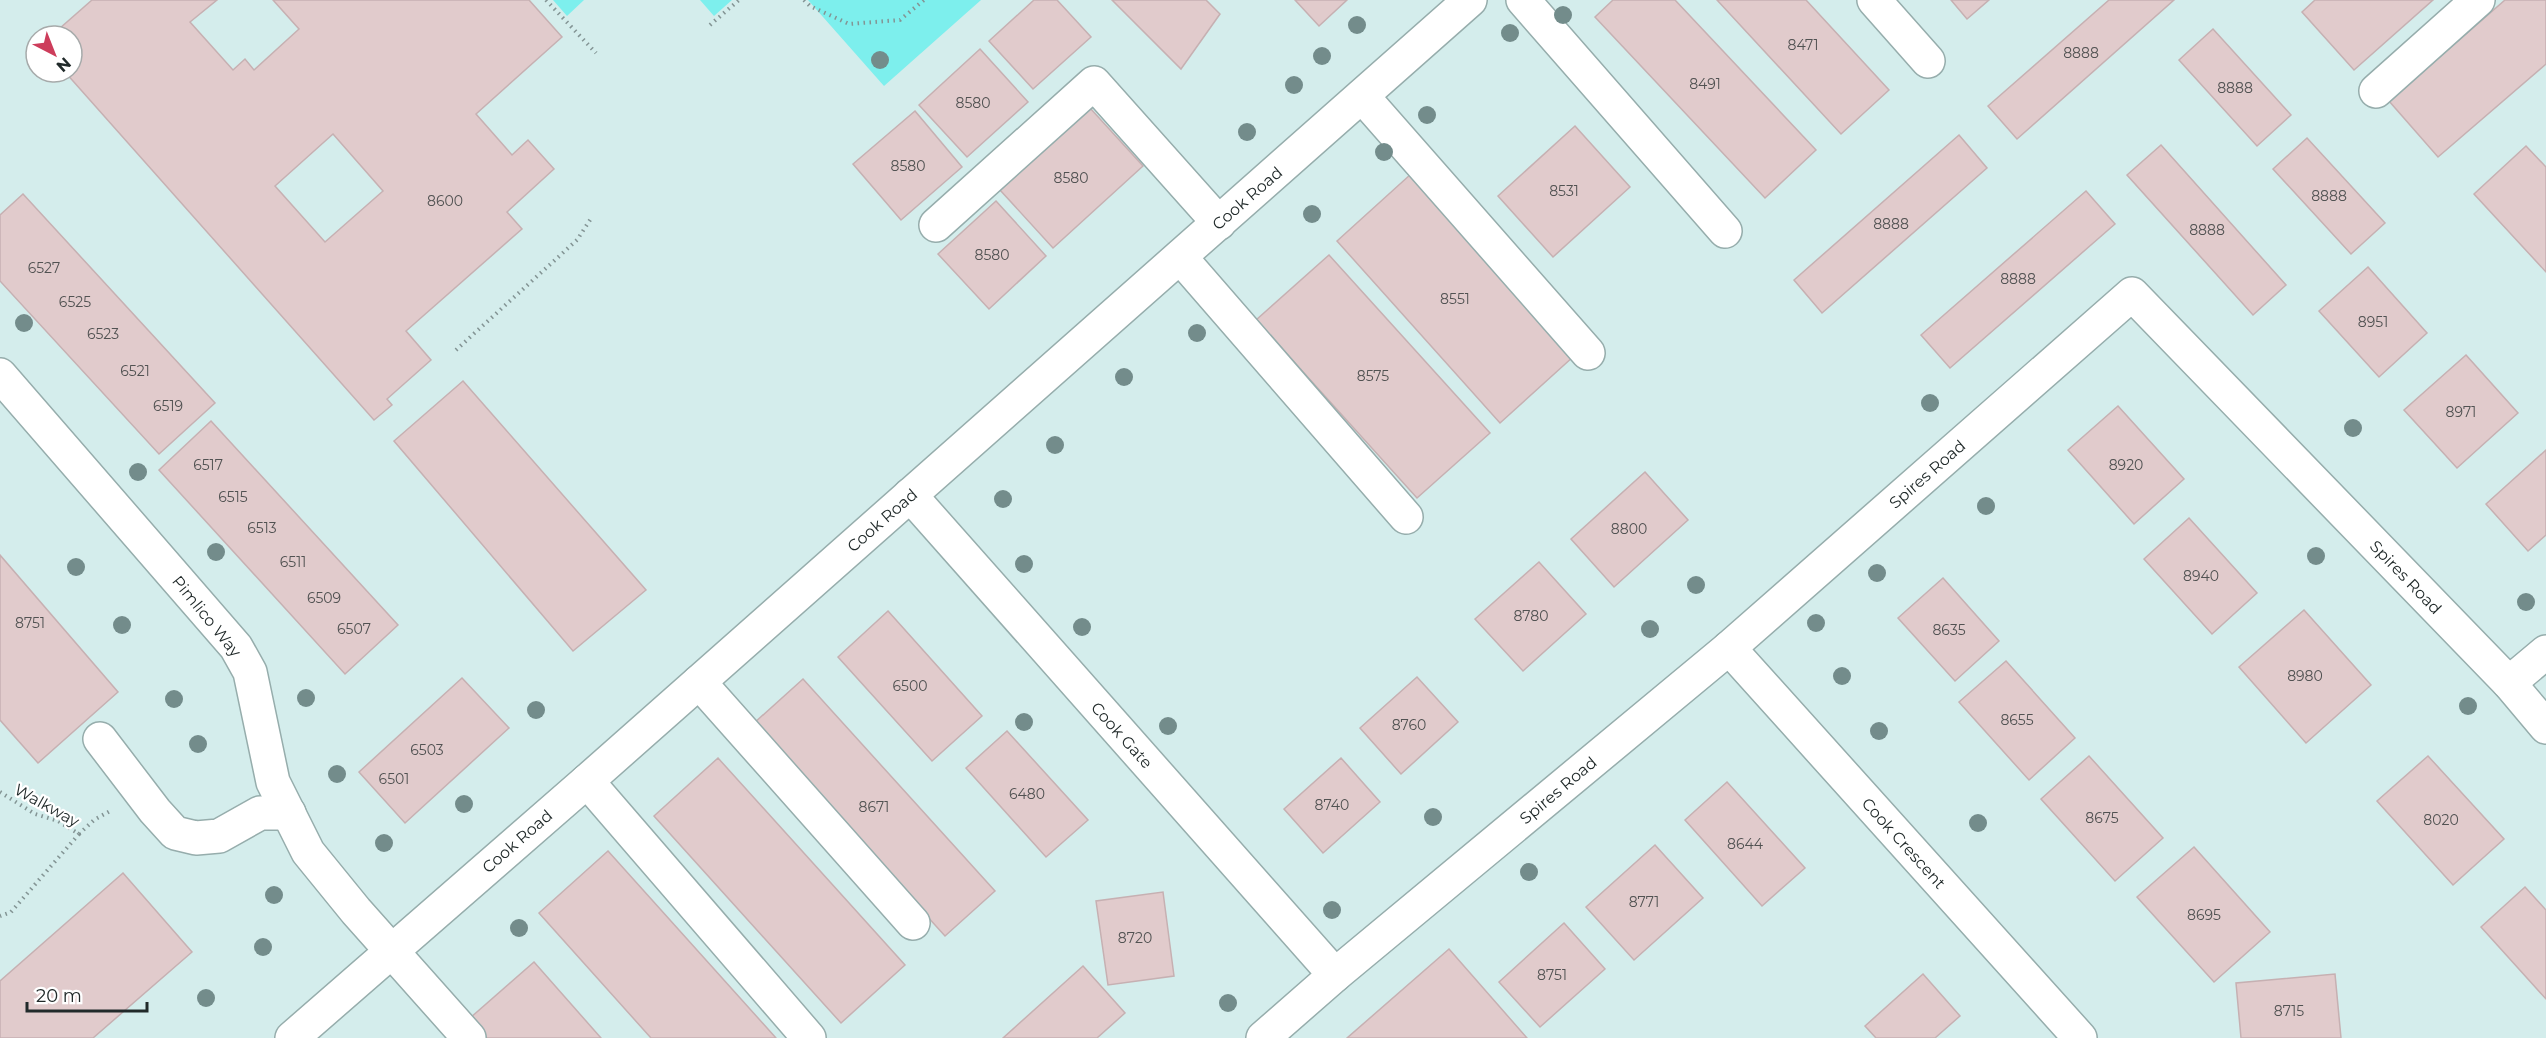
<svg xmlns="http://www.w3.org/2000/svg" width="2546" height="1038" viewBox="0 0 2546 1038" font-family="Montserrat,sans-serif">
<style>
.green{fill:#7defed}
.building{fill:#e1cbcc;stroke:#c6b0b2;stroke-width:1.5;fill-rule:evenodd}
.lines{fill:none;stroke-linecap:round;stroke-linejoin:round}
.minor-casing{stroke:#96adac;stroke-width:36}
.path{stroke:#839494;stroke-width:4;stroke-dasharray:1.5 4.5;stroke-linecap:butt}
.minor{stroke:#fff;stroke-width:33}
.tree{fill:#738c8b}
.labels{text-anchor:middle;stroke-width:4.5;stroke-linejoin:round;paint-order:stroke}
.number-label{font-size:14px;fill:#515252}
.street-label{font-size:16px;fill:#212a2a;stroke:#fff}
</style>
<rect width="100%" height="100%" fill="#d4edec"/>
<g class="green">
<polygon points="553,0 584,0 567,16"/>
<polygon points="700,0 732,0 714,16"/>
<polygon points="808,0 981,0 884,86"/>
</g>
<g class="building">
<path d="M 92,0 L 217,0 L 190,22 L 233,70 L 245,59 L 254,70 L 299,29 L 273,0 L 529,0 L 562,37 L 476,114 L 512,155 L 528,140 L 554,169 L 507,212 L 522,229 L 406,331 L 431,360 L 387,399 L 392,405 L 374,420 L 65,72 L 72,72 L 72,36 L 51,36 ZM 333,134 L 383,191 L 325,242 L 275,186 Z"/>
<polygon points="1034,0 1057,0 1091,37 1033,89 989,41"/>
<polygon points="1112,0 1206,0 1220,14 1181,69"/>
<polygon points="1295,0 1347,0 1319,26"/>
<polygon points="1613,0 1675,0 1816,150 1765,198 1595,17"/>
<polygon points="1717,0 1806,0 1889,90 1841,134"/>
<polygon points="1951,0 1989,0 1967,19"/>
<polygon points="2109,0 2174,0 2017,139 1988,106"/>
<polygon points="2315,0 2433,0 2354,70 2302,12"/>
<polygon points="2505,0 2546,0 2546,64 2438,157 2389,101"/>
<polygon points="2213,29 2291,115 2257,146 2179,60"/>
<polygon points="980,49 1028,102 967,157 919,105"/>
<polygon points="1090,108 1143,166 1053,248 1000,190"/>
<polygon points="915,111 962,167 901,220 853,164"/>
<polygon points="1575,126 1630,187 1553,257 1498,196"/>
<polygon points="1959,135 1987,168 1822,313 1794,280"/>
<polygon points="2307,138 2385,223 2351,254 2273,169"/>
<polygon points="2161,145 2286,285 2253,315 2127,175"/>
<polygon points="2526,146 2546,167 2546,272 2474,194"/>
<polygon points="1411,174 1574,356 1500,423 1337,241"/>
<polygon points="2086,191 2115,224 1950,368 1921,335"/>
<polygon points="23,194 215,403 159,454 0,281 0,215"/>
<polygon points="996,201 1046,256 989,309 938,254"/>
<polygon points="1329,255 1490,433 1417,498 1256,320"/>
<polygon points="2368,267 2427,333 2379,377 2319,311"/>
<polygon points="2466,355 2518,413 2457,468 2404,410"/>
<polygon points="463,381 646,590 573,651 394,441"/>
<polygon points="2118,406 2184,479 2134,524 2068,450"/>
<polygon points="211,421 398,625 345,674 159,470"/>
<polygon points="2546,450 2546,535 2528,551 2486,504"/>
<polygon points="1645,472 1688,520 1614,587 1571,539"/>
<polygon points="2189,518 2257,593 2212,634 2144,559"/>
<polygon points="0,555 118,692 38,763 0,720"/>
<polygon points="1539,562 1586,614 1523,671 1475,619"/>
<polygon points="1943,578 1999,641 1955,681 1898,618"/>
<polygon points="2304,610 2371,685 2306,743 2239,667"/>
<polygon points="888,611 982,716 932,761 838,657"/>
<polygon points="2006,661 2075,738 2029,780 1959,702"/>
<polygon points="1417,677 1458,722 1401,774 1360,728"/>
<polygon points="462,678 509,728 405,823 359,772"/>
<polygon points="803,679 995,891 945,936 753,724"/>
<polygon points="1007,731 1088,820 1046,857 966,768"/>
<polygon points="2089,756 2163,838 2115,881 2041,799"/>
<polygon points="2428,756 2504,839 2453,885 2377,801"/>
<polygon points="718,758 905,965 841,1023 654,816"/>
<polygon points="1341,758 1380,802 1323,853 1284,809"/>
<polygon points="1727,782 1805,868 1762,906 1685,820"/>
<polygon points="1655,845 1703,898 1634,960 1586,907"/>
<polygon points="2194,847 2270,932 2214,982 2137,897"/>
<polygon points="608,851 776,1038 651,1038 539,913"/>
<polygon points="123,873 192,952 93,1038 0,1038 0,981"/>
<polygon points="2525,887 2546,910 2546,999 2481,927"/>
<polygon points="1163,892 1174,976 1108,985 1096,901"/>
<polygon points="1564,923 1605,969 1540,1027 1499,982"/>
<polygon points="1449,949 1527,1038 1347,1038"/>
<polygon points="534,962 601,1038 487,1038 470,1018"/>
<polygon points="1083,966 1125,1013 1097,1038 1003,1038"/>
<polygon points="1923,974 1960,1016 1935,1038 1876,1038 1865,1026"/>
<polygon points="2335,974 2341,1038 2241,1038 2236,983"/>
</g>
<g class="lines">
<g class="minor-casing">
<g id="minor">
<polyline points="1523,0 1725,231"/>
<polyline points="1874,0 1928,61"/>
<polyline points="2376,91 2478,0"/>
<polyline points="1362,96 1588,353"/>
<polyline points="936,225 1094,83 1219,223"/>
<polyline points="1180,257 1406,517"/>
<polyline points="0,375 236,647 250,672 273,782 308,852 356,911 469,1038"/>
<polyline points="910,495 1335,975"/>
<polyline points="1729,648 2080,1038"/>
<polyline points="699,682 913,923"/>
<polyline points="2509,683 2546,652"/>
<polyline points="100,739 155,811 175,833 196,838 219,836 260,813 289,813"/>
<polyline points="587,781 809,1038"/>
<polyline points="292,1038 587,781 1470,0"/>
<polyline points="1263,1038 1335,975 1729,648 2132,294 2509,683 2546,727"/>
</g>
</g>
<g class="path">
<polyline points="546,0 596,53"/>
<polyline points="804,0 810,6 849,24 900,20 924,0"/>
<polyline points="710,25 739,0"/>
<polyline points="456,350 577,240 592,217"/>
<polyline points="0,792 35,814 58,821 79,834 11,912 0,916"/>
<polyline points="79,834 94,820 110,811"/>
</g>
<use href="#minor" class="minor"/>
</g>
<g class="tree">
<circle cx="1563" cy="15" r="9"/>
<circle cx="1357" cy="25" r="9"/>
<circle cx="1510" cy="33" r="9"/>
<circle cx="1322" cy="56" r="9"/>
<circle cx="880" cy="60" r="9"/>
<circle cx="1294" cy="85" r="9"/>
<circle cx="1427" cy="115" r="9"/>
<circle cx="1247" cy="132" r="9"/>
<circle cx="1384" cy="152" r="9"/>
<circle cx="1312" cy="214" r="9"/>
<circle cx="24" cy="323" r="9"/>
<circle cx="1197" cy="333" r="9"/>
<circle cx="1124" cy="377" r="9"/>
<circle cx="1930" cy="403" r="9"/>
<circle cx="2353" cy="428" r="9"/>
<circle cx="1055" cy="445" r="9"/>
<circle cx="138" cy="472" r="9"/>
<circle cx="1003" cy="499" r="9"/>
<circle cx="1986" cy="506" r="9"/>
<circle cx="216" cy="552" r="9"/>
<circle cx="2316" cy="556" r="9"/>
<circle cx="1024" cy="564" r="9"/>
<circle cx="76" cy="567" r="9"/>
<circle cx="1877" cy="573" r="9"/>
<circle cx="1696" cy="585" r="9"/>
<circle cx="2526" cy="602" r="9"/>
<circle cx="1816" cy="623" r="9"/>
<circle cx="122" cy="625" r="9"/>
<circle cx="1082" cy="627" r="9"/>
<circle cx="1650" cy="629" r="9"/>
<circle cx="1842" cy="676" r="9"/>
<circle cx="306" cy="698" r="9"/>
<circle cx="174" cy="699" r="9"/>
<circle cx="2468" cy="706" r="9"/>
<circle cx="536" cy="710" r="9"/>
<circle cx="1024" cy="722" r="9"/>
<circle cx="1168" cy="726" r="9"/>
<circle cx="1879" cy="731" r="9"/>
<circle cx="198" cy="744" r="9"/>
<circle cx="337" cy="774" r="9"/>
<circle cx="464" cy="804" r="9"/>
<circle cx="1433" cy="817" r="9"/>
<circle cx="1978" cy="823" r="9"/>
<circle cx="384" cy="843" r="9"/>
<circle cx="1529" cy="872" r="9"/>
<circle cx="274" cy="895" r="9"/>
<circle cx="1332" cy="910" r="9"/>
<circle cx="519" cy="928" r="9"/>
<circle cx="263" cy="947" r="9"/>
<circle cx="206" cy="998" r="9"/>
<circle cx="1228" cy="1003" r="9"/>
</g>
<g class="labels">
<g class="number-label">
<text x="1803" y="50">8471</text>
<text x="2081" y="58">8888</text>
<text x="1705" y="89">8491</text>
<text x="2235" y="93">8888</text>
<text x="973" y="108">8580</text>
<text x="908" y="171">8580</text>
<text x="1071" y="183">8580</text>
<text x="1564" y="196">8531</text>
<text x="2329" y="201">8888</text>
<text x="445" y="206">8600</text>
<text x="1891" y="229">8888</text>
<text x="2207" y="235">8888</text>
<text x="992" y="260">8580</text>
<text x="44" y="273">6527</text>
<text x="2018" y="284">8888</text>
<text x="1455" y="304">8551</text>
<text x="75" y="307">6525</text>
<text x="2373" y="327">8951</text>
<text x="103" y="339">6523</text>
<text x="135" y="376">6521</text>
<text x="1373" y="381">8575</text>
<text x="168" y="411">6519</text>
<text x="2461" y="417">8971</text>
<text x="208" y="470">6517</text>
<text x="2126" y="470">8920</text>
<text x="233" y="502">6515</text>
<text x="262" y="533">6513</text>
<text x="1629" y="534">8800</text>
<text x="293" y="567">6511</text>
<text x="2201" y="581">8940</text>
<text x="324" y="603">6509</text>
<text x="1531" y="621">8780</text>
<text x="30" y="628">8751</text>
<text x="354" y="634">6507</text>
<text x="1949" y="635">8635</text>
<text x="2305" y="681">8980</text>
<text x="910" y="691">6500</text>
<text x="2017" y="725">8655</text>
<text x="1409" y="730">8760</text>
<text x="427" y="755">6503</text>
<text x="394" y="784">6501</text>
<text x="1027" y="799">6480</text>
<text x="1332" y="810">8740</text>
<text x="874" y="812">8671</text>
<text x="2102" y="823">8675</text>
<text x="2441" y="825">8020</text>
<text x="1745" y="849">8644</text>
<text x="1644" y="907">8771</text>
<text x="2204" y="920">8695</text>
<text x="1135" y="943">8720</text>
<text x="1552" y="980">8751</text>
<text x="2289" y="1016">8715</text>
</g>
<g class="street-label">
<text transform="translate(1247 198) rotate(-41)" y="6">Cook Road</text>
<text transform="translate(1927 474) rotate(-41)" y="6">Spires Road</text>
<text transform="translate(882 520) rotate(-41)" y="6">Cook Road</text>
<text transform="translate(2406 577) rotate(46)" y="6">Spires Road</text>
<text transform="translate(207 616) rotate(51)" y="6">Pimlico Way</text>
<text transform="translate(1122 735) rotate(48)" y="6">Cook Gate</text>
<text transform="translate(1558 790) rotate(-40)" y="6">Spires Road</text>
<text transform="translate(47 805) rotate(29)" y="6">Walkway</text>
<text transform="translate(517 841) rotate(-41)" y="6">Cook Road</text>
<text transform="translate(1904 843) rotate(48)" y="6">Cook Crescent</text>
</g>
</g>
<g transform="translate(54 54) rotate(138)"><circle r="28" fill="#ffffff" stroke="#a6aaaa" stroke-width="1.5"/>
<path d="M0-4.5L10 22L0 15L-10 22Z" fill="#cd3d5b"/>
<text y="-9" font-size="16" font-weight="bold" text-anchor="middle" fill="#212a2a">N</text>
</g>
<path d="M27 1002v9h120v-9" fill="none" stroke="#212a2a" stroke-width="3"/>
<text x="36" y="1002" font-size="18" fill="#212a2a" stroke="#ffffff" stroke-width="4.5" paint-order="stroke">20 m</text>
</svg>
